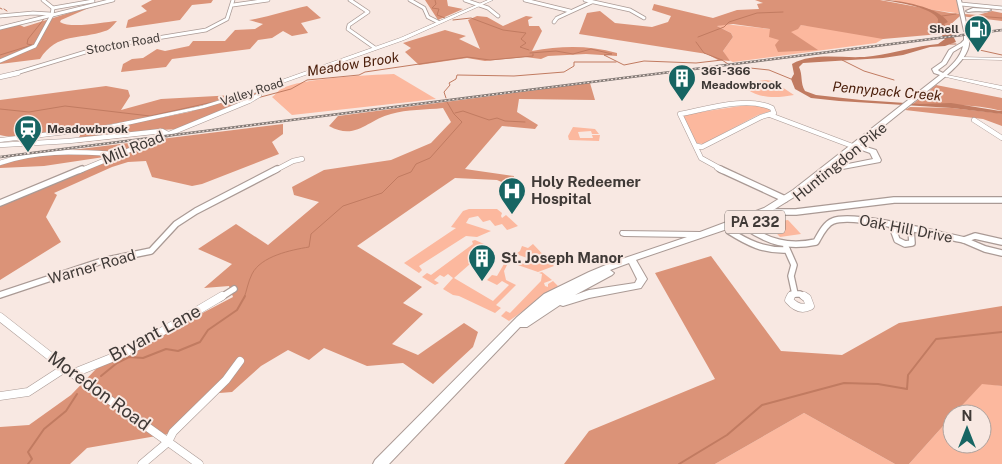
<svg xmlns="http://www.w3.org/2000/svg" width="1002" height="464" viewBox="0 0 1002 464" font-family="'Public Sans',sans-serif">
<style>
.green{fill:#fcb89e}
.forest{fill:#db9378}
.water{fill:#c17b61}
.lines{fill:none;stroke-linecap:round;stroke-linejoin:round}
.stream-far1{stroke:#c17b61;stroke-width:1}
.stream{stroke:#c17b61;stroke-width:2}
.street-far3-casing{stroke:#aa9a95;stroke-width:4.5}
.street-far2-casing{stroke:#aa9a95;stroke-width:5.5}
.street-far1-casing{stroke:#aa9a95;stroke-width:8}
.street-casing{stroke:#aa9a95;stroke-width:9}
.secondary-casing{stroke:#aa9a95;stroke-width:1}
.primary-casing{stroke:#aa9a95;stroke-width:2}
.street-far3{stroke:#fff;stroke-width:3}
.street-far2{stroke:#fff;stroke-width:4.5}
.street-far1{stroke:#fff;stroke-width:5.5}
.street{stroke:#fff;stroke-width:8}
.secondary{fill:#fff;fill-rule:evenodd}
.primary{fill:#fff;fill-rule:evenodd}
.rail-casing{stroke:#827975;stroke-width:2.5}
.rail{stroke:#f8e8e2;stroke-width:1;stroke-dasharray:2;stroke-linecap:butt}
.primary-bridge-casing{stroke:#aa9a95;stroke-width:6;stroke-linecap:butt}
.primary-bridge{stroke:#fff;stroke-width:5}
.labels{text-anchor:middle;stroke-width:4;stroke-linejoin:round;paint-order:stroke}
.far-poi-label{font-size:12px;font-weight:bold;fill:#3f3936;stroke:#f8e8e2;text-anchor:start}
.far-street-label{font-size:12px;fill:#3f3936;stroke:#f8e8e2}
.far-water-label{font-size:14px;font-style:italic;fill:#4a1d09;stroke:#f8e8e2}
.shield{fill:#f8e8e2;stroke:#766e6a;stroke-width:1}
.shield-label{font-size:14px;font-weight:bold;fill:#3f3936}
.street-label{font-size:15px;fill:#3f3936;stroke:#f8e8e2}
.poi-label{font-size:15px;font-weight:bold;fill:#3f3936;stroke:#f8e8e2;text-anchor:start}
.near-street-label{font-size:18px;fill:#3f3936;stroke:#f8e8e2}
</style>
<rect width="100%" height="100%" fill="#f8e8e2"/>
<g class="green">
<polygon points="892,0 959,0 963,14 927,9"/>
<polygon points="724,24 770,29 798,28 801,25 870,31 883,39 876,43 733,62 727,59 723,51 733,37 731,33 717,26"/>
<path d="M 394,74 L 436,99 L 292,115 L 272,97 C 275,95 278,91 281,89 C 301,78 369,75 394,74 Z"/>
<path d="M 766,80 L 773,81 L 794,95 C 777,98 760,99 747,89 L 755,88 L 756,85 L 751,82 Z"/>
<polygon points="754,104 768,107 771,111 758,115 703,144 695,143 683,116 687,114"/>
<polygon points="573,127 595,129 599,134 592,134 591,131 578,132 580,138 593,138 592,135 600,135 599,141 569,140 568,136"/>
<polygon points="469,209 497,209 502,213 501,216 502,218 506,215 518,226 507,230 502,224 495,226 490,220 483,222 478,216 469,218 466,223 491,231 477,237 466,236 419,266 422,270 419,273 404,263 456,228 451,227 463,211"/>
<polygon points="788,220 801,234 780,237 767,223"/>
<polygon points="475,240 484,244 476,251 483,254 483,257 470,264 454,278 493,301 509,285 502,281 497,285 487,280 492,275 497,276 504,264 507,265 504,271 506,280 516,285 496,305 501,308 495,313 459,296 453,295 443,289 453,278 448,274 444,277 440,275 434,280 439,283 435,285 422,277 427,273 431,275 473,244 472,241"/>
<polygon points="533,244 553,265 554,266 538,272 512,263 511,260 524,264 530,259 516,254 520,251 522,246 528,248"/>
<polygon points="542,272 552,280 544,283 545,286 548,287 548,284 553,281 558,286 509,321 501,316 506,311 510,313 541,281 542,274 539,273"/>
<polygon points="982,383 1002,386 1002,464 909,464 952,416 952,444 982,444 982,414 954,414"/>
<polygon points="804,413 895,464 715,464"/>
</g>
<g class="forest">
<polygon points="152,0 213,0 211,3 192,5 180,20 126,28 128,20 147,11 141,6"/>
<polygon points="425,0 447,0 448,6 463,9 438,20"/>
<polygon points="755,0 880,0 950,13 978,15 992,11 1002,13 1002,21 960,16 940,34 883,39 801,25 798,29 791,32 818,50 778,52 775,45 779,40 769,37 770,29 733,24 717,26 731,33 733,37 723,51 730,61 718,60 707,54 579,34 587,13 600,11 615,23 652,27 668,22 671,16 652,10 654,4 713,18 737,10 759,9 757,4 763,3"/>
<path d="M 98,4 L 61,20 L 60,22 C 71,29 104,22 117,21 C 114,24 110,30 105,31 C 80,40 57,32 40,59 L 0,64 L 0,29 L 18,24 L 24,27 Z"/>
<path d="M 307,6 L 321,18 L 301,23 L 308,33 L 292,36 L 283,31 L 272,38 L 258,40 L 250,49 L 172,59 L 166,67 L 121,72 L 123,64 L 132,59 L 143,58 L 157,49 L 165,51 L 189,46 L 193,41 L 225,41 L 235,30 L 255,29 L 263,24 L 249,20 C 269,17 287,10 307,6 Z"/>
<path d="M 477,16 L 487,17 L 503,26 L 526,16 L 533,17 L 528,20 L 529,26 L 539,26 L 542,31 L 532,51 C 561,46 588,45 617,53 L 617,56 L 586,54 L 548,56 L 541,59 L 525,57 L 485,61 L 467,58 L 419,65 L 405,52 L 411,48 L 403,43 L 445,30 L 466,36 L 459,39 L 480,49 L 468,20 Z"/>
<path d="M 590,83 L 595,100 L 519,99 L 517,112 L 538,125 L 535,129 L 502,126 L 465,169 L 514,176 L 513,183 L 506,184 L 497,180 L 455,178 L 357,246 L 422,287 L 403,303 L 423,314 L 392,344 L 418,355 L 464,323 L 478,332 L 473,347 L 433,384 L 403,363 L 367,366 L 324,348 L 309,360 L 288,350 L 261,366 L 232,392 L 207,394 L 168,434 L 87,448 L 70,464 L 0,464 L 0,427 L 29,425 L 71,395 L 96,369 L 233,297 L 229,286 L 204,288 L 232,264 L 198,249 L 236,224 L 268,245 L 319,202 L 294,195 L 292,187 L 324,170 L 391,160 L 431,143 L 451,122 L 443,108 C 426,110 407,109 391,114 C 367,120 356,141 329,126 L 338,116 Z"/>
<path d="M 936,85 L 1002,98 L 1002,111 C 973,103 943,106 913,104 Z"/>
<path d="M 106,86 L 128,90 L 130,96 L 121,110 L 161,99 L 235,95 C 177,114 118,124 58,132 C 42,134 15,139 0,135 L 0,100 Z"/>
<polygon points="251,93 260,93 179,129 160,130 155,134 75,143 81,134 189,112"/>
<polygon points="910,107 952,108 997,113 1002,114 1002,126 983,119 905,110"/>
<polygon points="283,124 283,134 272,142 279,154 202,184 192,186 152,177 146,161 128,162 112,167 54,193 57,195 46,217 61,242 0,280 0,205 107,159 104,157 44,166 0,168 0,161 72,150"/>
<polygon points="711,256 781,351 842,355 899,323 1002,306 1002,386 982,384 954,414 952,414 952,416 909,464 895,464 804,413 715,464 564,464 589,431 715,379 655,273"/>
</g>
<path class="water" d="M 883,0 C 899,0 939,7 948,22 L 944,24 C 948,31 953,34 956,42 L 945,46 L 930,47 L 903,55 L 883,58 L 803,63 L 799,67 C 803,75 800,83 805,91 L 816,95 L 861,100 L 920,104 L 951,103 L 1000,111 L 1002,111 L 1002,114 L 952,108 L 839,101 L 811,98 L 795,89 L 791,79 L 794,74 L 792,64 C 815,51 847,60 873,56 C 894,53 916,46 938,44 L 945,39 C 940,33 937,28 938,19 C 932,7 896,2 883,0 Z"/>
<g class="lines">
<g class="stream-far1">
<polyline points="435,0 436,4 432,8 439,9 437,15 445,18"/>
<polyline points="0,8 2,9"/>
<polyline points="4,9 7,11"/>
<polyline points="942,16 956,14"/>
<polyline points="976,16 1002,18"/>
<polyline points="453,20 471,18 503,30 526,33 521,39 526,43 520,47 529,50"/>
<polyline points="698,37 724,27 729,22 757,13 783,12"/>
<polyline points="696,42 704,53 722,60 731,66 769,70 791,79"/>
<polyline points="950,44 956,44"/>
<polyline points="975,49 1002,55"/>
<polyline points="530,53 556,51 573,54 591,49 612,54 604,55 624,65 644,61 696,63 722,60"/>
<polyline points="0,55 32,45 27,44 28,39 44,19"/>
<polyline points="842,60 864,71 894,80"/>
<polyline points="257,98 291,89 307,80 359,75 365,72 467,57 490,60 533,56 533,54"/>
<polyline points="446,98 444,92 450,85 449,83 456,79 457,75 514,76 564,72 574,66 574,62 616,62"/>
<polyline points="222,102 241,102"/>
<polyline points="0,109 29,112 65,106 150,116 218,101"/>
<polyline points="455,113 463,111 489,120 497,118 505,121 525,122"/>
<path d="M 244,298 C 247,290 248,282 252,274 C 261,256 291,250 309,247 L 311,234 L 343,206 L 382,193 L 398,177 L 411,172 L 416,164 L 430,158 L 462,122 L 454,114 L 447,102"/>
</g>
<g class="stream">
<polyline points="101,376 117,363 129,357 143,358 166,349 178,351 200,342 208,330 237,310 245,296"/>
<polyline points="28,464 32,459 28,452 44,429 66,411 77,394"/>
<polyline points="679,464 727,435 762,405 844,383 878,384 907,389 908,375 936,339 1002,332"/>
</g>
<g class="street-far3-casing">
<g id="street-far3">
<polyline points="350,0 368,12 349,25 348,29 375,48"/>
<polyline points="410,0 424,8 428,17 438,22"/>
<polyline points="465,0 488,8 498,16"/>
<polyline points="525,0 570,11"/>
<polyline points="585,0 630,10 644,18"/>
<polyline points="961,4 1002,8"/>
<polyline points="233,5 268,0"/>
<polyline points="53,8 93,1"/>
<polyline points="0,16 33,13 50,14"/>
<polyline points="554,22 557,18 592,2"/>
<polyline points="0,28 113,0"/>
<polyline points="0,61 35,46 52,15 53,8 43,0"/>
<polyline points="13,74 102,47 206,30 227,19 233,0"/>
</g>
</g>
<g class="street-far2-casing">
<g id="street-far2">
<polyline points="0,77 18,73"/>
<polyline points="770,115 855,147"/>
<polyline points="974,120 1002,138"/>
<polyline points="0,145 69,141 162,131 168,134"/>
<path d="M 697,146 L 702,147 L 761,117 L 774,113 L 772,108 C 747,96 707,109 680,114 L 701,158 L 721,169"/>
<path d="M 0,163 C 38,149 77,152 117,154"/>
<polyline points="717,168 723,171"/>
<polyline points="79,171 249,101 259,95 261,89"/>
<polyline points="274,171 293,161 302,159"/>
</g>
</g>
<g class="street-far1-casing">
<g id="street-far1">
<polyline points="720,169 785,199"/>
<polyline points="0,203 82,169"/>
<polyline points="775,212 796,212 894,200 1002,200"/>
<path d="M 745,226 C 768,242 788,248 816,242 C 820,235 825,224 833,221 C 853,212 939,235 964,240"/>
<polyline points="892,226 897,240 905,244 912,243 911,230"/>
<path d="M 729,231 C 748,243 764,251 787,250"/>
<polyline points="1002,242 975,236 964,240 985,249 1002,253"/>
<polyline points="786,247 794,265 791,276 795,294"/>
<polyline points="0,295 102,261 151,251 176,224 196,211 277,169"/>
<polyline points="220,298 234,289"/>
<polyline points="790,298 792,294 800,294 806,298"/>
</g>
</g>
<g class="street-casing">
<g id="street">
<path d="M 791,296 L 789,300 C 795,307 802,310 810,306 L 807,298 L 804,296"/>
<polyline points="0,317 65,368 199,464"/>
<polyline points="74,373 129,351 222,296"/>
<polyline points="0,396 28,392 65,368"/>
<polyline points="142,464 168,442 173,432 226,380 240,361"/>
</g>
</g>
<g class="secondary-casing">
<g id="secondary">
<polygon points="488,0 493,0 404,40 263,90 204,108 109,129 0,142 0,138 109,125 201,106 259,88 400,38"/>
<polygon points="960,57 1002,58 1002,60 962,59 960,59"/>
<polygon points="942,74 1002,86 1002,90 942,76"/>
</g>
</g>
<g class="primary-casing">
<g id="primary">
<polygon points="957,0 961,0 968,32 964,31"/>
<path d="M 973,8 L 989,9 L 991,10 C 985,13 976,10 968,12 L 966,11 Z"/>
<path d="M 964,35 L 968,35 C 974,51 957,66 946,76 L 860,145 L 876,150 L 881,160 L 880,162 L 832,171 L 829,170 L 799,194 L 770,212 L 736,226 L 636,260 L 647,279 L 641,288 L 589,298 L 563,306 L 560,305 L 527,327 L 520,327 L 389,464 L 373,464 L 375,460 L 517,317 L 544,294 L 589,272 L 613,262 L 687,237 L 624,236 L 621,235 L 620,233 L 621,231 L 700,232 L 764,208 L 793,190 L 940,75 L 934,73 L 932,69 L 942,62 L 949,50 L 961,43 L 964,40 ZM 963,46 C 960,58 952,65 943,73 L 939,71 L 938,70 L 946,64 L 953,52 ZM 856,148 L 870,153 L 873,159 L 833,167 ZM 629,263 L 637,279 L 635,283 L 589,290 L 575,295 L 612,275 L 614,273 L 610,270 Z"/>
</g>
</g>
<use href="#street-far3" class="street-far3"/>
<use href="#street-far2" class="street-far2"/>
<use href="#street-far1" class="street-far1"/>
<use href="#street" class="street"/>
<use href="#secondary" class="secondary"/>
<use href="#primary" class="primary"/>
<g class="rail-casing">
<polyline id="rail" points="0,157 1002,30"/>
</g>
<use href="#rail" class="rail"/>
<g class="primary-bridge-casing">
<polyline id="primary-bridge" points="970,31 971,36"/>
</g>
<use href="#primary-bridge" class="primary-bridge"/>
</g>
<defs>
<g id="fuel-pin" transform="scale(1.4375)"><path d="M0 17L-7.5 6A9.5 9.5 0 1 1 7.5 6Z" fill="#176563" stroke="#f8e8e2"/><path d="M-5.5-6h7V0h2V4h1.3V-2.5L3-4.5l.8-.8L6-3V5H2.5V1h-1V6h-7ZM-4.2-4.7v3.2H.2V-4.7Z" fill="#fff"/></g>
<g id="building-pin" transform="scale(1.4375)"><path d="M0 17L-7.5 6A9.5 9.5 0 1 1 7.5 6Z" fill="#176563" stroke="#f8e8e2"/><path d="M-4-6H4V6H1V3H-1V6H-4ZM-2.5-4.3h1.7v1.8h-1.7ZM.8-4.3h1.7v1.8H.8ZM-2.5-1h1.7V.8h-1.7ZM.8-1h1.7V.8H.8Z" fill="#fff"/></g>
<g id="station-pin" transform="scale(1.4375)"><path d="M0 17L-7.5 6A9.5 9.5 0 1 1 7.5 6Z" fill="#176563" stroke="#f8e8e2"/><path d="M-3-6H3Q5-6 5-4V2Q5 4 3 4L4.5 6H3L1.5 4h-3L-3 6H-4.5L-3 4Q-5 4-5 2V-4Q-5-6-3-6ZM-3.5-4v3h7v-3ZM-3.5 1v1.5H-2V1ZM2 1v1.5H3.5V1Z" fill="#fff"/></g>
<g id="hospital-pin" transform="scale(1.4375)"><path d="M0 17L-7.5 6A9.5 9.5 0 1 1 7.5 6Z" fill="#176563" stroke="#f8e8e2"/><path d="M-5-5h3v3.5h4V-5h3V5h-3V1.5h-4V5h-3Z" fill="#fff"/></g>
</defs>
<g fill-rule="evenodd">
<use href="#fuel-pin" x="978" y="29"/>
<use href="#building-pin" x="682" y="78"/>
<use href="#station-pin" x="28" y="129"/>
<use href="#hospital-pin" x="512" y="191"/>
<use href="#building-pin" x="482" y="258"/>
</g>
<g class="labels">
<g class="far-poi-label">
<text x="959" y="33" text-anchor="end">Shell</text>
<text x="701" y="75">361-366<tspan x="701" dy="14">Meadowbrook</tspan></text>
<text x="47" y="133">Meadowbrook</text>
</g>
<g class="far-street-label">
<text transform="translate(123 44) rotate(-10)" y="4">Stocton Road</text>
<text transform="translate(252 92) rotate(-18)" y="4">Valley Road</text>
</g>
<g class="far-water-label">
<text transform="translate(353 64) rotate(-9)" y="5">Meadow Brook</text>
<text transform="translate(887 91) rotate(5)" y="5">Pennypack Creek</text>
</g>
<rect class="shield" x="725" y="210.5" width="60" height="23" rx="4"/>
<g class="shield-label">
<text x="755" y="227">PA 232</text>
</g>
<g class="street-label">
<text transform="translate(133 148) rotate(-22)" y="5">Mill Road</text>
<text transform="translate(840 162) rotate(-39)" y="5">Huntingdon Pike</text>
<text transform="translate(906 229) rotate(11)" y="5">Oak Hill Drive</text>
<text transform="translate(92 267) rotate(-16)" y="5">Warner Road</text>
</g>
<g class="poi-label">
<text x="531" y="187">Holy Redeemer<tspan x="531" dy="17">Hospital</tspan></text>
<text x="501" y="263">St. Joseph Manor</text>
</g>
<g class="near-street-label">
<text transform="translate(155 333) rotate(-28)" y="6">Bryant Lane</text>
<text transform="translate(99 391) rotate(36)" y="6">Moredon Road</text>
</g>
</g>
<g transform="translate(967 429)"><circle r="24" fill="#f8e8e2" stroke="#aea29d"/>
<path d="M0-4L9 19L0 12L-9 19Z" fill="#176563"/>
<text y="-8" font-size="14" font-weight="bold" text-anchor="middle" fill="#3f3936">N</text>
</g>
</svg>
